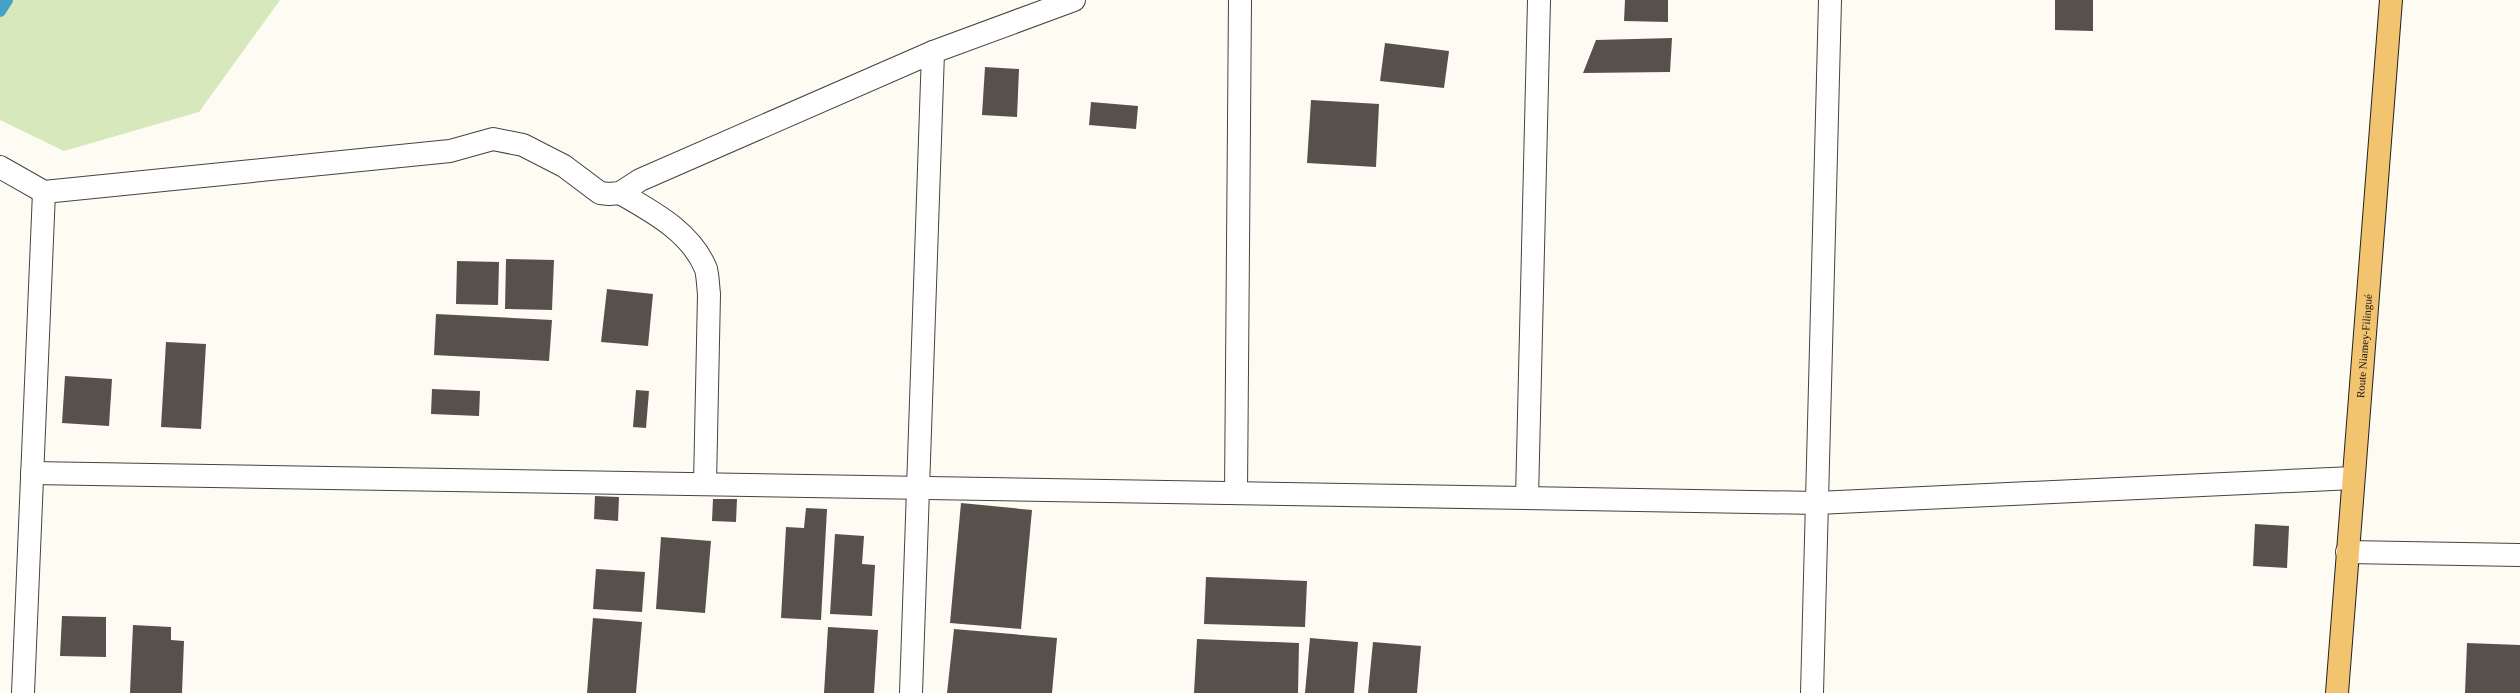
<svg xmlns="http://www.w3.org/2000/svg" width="2520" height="693" viewBox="0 0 2520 693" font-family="Georgia,serif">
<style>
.green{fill:#d8e8bd}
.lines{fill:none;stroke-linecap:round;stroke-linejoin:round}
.stream{stroke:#44a2c8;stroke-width:12}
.building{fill:#58504c}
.minor-casing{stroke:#434343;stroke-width:24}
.primary-casing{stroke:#212121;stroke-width:24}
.minor{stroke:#fff;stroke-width:22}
.primary{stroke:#f2c46f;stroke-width:22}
.labels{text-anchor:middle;stroke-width:4;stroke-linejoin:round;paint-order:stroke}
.street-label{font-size:11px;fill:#101010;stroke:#fff}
</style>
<rect width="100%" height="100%" fill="#fefbf3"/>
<polygon class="green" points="0,0 280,0 199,112 64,151 0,120"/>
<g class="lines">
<polyline class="stream" points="0,11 7,0"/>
</g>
<g class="building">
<polygon points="1625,0 1668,0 1668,22 1624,21"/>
<polygon points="2055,0 2093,0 2093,31 2055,30"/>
<polygon points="1672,38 1670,72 1583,73 1596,40"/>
<polygon points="1385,43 1449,51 1444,88 1380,81"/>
<polygon points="985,67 1019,69 1017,117 982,115"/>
<polygon points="1311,100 1379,104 1376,167 1307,163"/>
<polygon points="1091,102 1138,106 1136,129 1089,125"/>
<polygon points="506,259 554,260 552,310 505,309"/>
<polygon points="457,261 499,262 498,305 456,304"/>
<polygon points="607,289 653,294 648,346 601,342"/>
<polygon points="436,314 552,320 549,361 434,355"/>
<polygon points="166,342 206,344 201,429 161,427"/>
<polygon points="65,376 112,379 109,426 62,423"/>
<polygon points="432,389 480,391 479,416 431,414"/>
<polygon points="636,390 649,391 646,428 633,427"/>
<polygon points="595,496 619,497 618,521 594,519"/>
<polygon points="713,499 737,499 736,522 712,521"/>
<polygon points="961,503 1032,510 1021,629 950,623"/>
<polygon points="806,508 827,509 821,620 781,618 786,527 804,528"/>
<polygon points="2255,524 2289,526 2287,568 2253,566"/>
<polygon points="835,534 864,536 862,564 875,565 872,616 830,614"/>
<polygon points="661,537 711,541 705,613 656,609"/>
<polygon points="596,569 645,572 642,612 593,609"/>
<polygon points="1206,577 1307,581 1305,627 1204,624"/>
<polygon points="62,616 106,617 106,657 60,656"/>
<polygon points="593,618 642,622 636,693 587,693"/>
<polygon points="133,625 171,627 171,640 184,641 182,693 130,693"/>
<polygon points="828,627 878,630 874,693 824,693"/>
<polygon points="954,629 1057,638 1052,693 947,693"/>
<polygon points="1310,638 1358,642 1354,693 1305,693"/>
<polygon points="1197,639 1299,643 1298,693 1194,693"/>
<polygon points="1373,642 1421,646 1417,693 1368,693"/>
<polygon points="2467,643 2520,645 2520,693 2465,693"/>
</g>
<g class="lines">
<g class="minor-casing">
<g id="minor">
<polyline points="0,167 44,192 450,151 493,139 523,145 564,166 600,193 609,194 620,193 640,180 933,52 1074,0"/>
<path d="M 620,193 C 653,212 691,232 706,269 C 708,277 708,286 709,294 L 705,484"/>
<polyline points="32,473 1817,503 2353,478"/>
<polyline points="1236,493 1240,0"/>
<polyline points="1527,498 1539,0"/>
<polyline points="2347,552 2520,555"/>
<polyline points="23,693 44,192"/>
<polyline points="911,693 933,52"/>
<polyline points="1812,693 1830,0"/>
</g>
</g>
<g class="primary-casing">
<g id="primary">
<path id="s1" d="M 2337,693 L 2391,0"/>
</g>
</g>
<use href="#minor" class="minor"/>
<use href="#primary" class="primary"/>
</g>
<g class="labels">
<g class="street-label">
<text dy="4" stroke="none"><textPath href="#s1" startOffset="348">Route Niamey-Filingué</textPath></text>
</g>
</g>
</svg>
